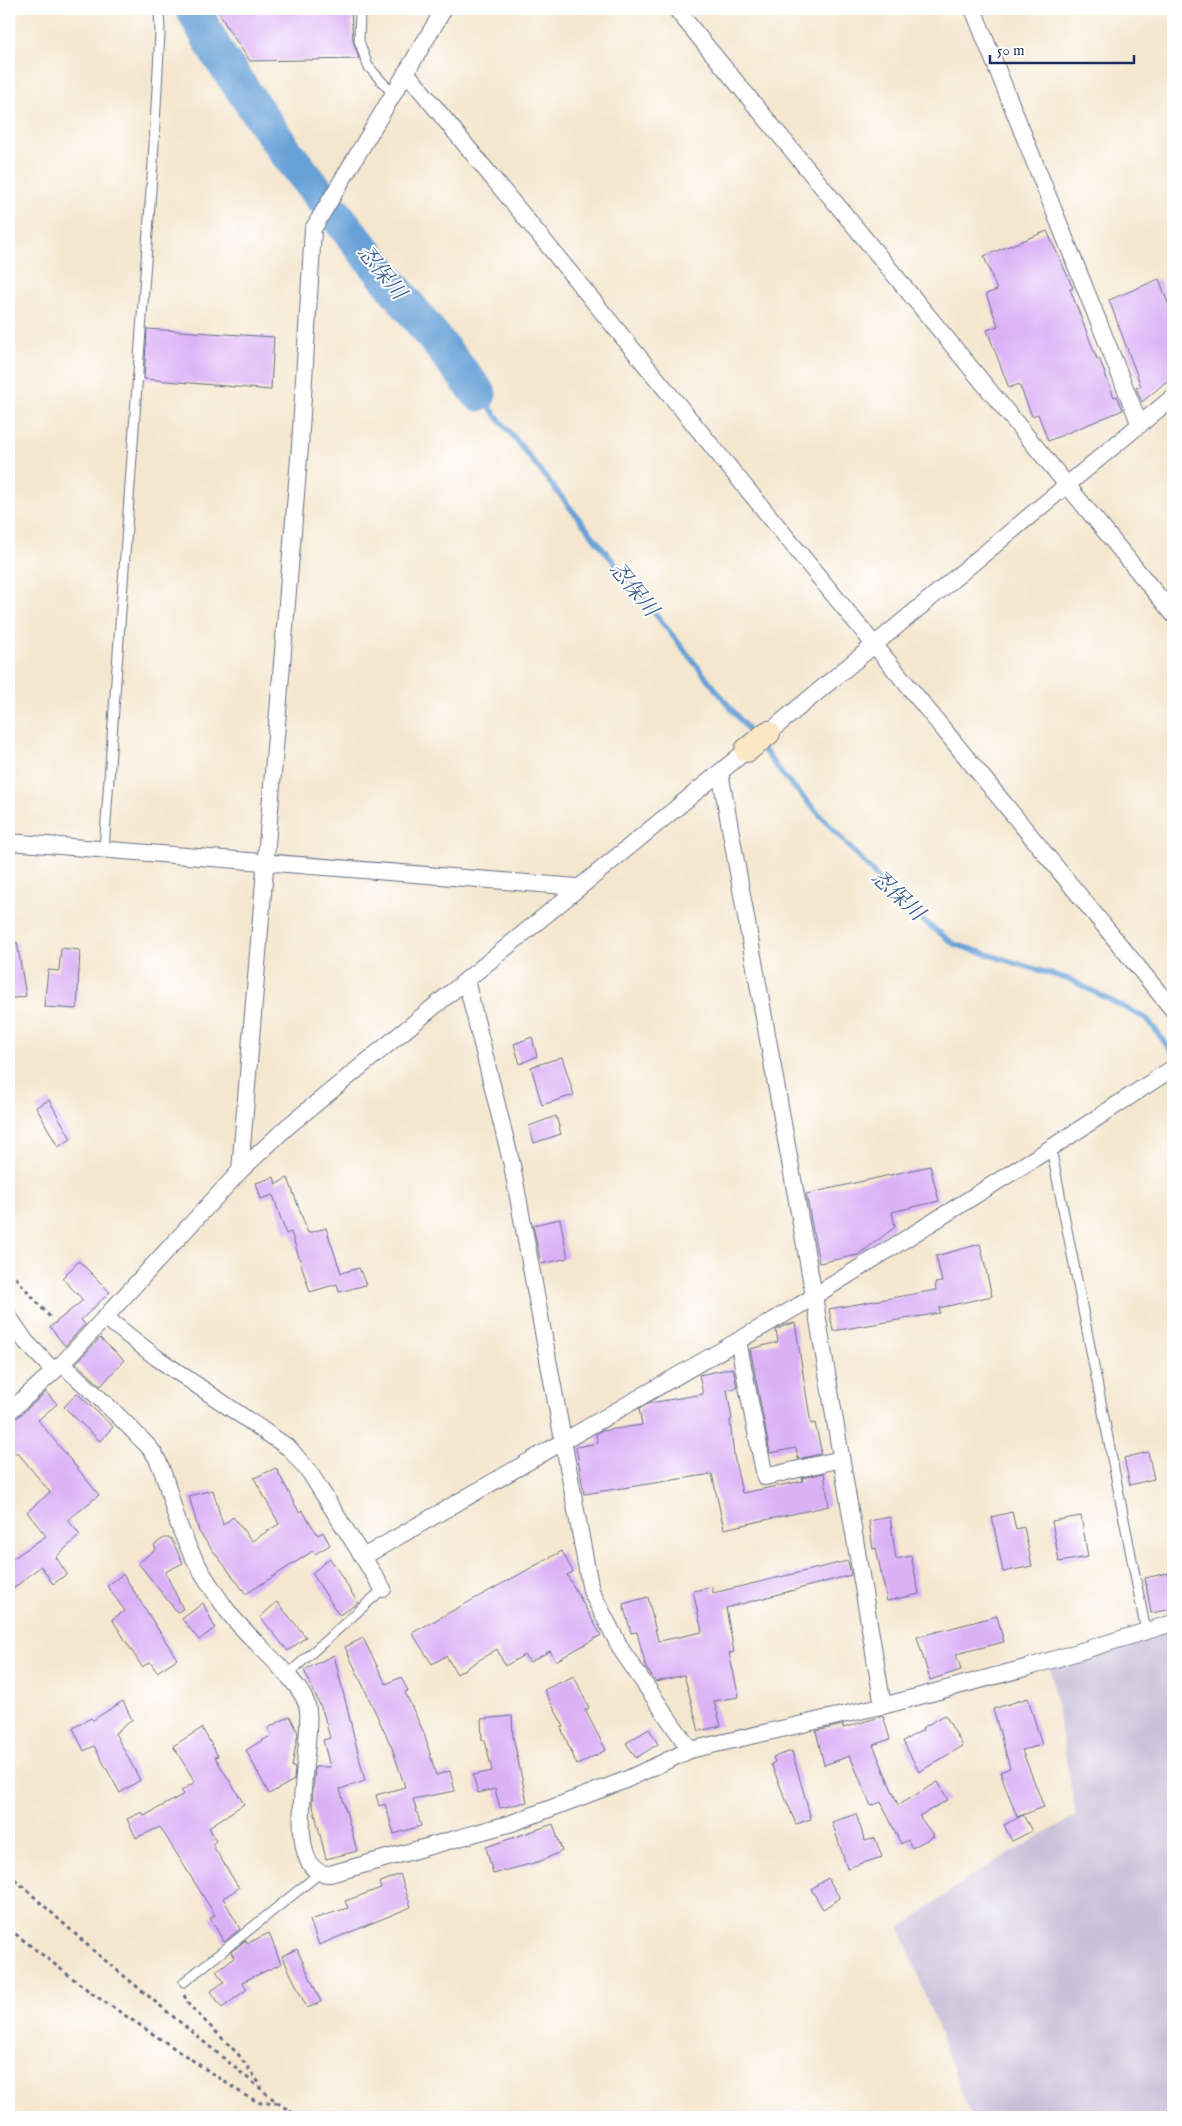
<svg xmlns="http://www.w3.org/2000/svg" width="1182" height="2126" viewBox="0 0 1182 2126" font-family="'IM FELL English','Noto Serif JP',serif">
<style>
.industrial{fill:#c8bfd8}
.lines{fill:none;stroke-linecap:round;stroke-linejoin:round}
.stream{stroke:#68a1d7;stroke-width:5.5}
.river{stroke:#68a1d7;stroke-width:35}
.building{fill:#dbb1f6}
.lane-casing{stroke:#676f86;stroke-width:11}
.street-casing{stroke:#676f86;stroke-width:18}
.secondary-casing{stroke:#676f86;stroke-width:26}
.path{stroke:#676f86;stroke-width:3;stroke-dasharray:4 4;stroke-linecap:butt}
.lane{stroke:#fff;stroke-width:9}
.street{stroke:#fff;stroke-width:16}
.secondary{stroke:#fbe7c3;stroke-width:24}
.labels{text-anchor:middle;stroke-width:4;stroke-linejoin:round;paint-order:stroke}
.water-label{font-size:21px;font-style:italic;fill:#3a5d8e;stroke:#fff}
</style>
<rect width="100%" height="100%" fill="#fff"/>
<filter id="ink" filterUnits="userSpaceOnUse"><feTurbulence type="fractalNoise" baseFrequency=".02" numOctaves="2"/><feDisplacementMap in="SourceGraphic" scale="10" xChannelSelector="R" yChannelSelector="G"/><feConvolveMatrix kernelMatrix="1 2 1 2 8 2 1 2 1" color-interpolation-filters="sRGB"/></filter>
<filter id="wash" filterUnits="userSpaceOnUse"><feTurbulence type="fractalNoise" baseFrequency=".0096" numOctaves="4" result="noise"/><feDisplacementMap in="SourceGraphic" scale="20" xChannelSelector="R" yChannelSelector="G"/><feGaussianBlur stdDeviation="1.12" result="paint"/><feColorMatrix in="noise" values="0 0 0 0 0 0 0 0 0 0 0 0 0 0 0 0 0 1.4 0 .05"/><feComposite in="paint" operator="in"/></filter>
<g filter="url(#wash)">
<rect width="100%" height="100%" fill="#f5e7cf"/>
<polygon class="industrial" points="1173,1628 1173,2117 971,2117 900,1928 977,1872 1076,1816 1050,1667"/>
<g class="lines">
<g class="stream">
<polyline points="479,394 754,737"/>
<polyline points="761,746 781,773 903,905 954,944 1071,980 1147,1019 1173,1053"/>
</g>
<polyline class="river" points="193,9 217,53 285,151 479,394"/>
</g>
<g id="blocks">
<g class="building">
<polygon points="217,9 351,9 353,41 359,59 250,61 228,29"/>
<polygon points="1047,231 1073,288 1070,289 1097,359 1099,358 1114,397 1117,396 1123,410 1048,441 1038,414 1032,416 1019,384 1009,388 987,330 998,326 986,294 997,290 984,256"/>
<polygon points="1159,279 1173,316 1173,376 1142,402 1136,388 1141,386 1109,300"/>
<polygon points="147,329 274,337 271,390 144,379"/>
<polygon points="9,942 17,942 26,996 9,999"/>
<polygon points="61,948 80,950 77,1009 44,1007 48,970 59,971"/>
<polygon points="532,1037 537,1056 520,1064 514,1044"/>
<polygon points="562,1057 574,1095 542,1105 531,1067"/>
<polygon points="49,1100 71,1139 58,1147 36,1107"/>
<polygon points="556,1116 561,1134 534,1143 529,1126"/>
<polygon points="930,1166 939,1201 892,1212 895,1227 858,1255 819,1263 806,1194"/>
<polygon points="274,1177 276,1184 288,1178 308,1233 326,1228 341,1273 359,1268 366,1285 339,1292 337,1284 310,1292 291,1232 286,1234 273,1195 261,1199 256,1183"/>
<polygon points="560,1219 568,1258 541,1264 533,1225"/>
<polygon points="980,1244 992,1296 939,1308 940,1313 833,1331 829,1309 936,1290 935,1283 942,1282 936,1256"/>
<polygon points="79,1261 110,1292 81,1320 85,1324 65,1346 50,1327 83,1300 62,1278"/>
<polygon points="795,1323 811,1424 815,1423 821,1449 820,1454 798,1459 796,1448 770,1453 750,1349 778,1342 776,1330 786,1325"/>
<polygon points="100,1338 124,1360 101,1386 76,1363"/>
<polygon points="733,1368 737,1388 727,1390 732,1419 730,1420 734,1456 742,1493 803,1481 802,1478 824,1473 829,1506 724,1529 712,1474 584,1494 576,1447 598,1443 596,1434 601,1431 642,1425 639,1409 650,1403 703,1394 699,1375"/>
<polygon points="46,1392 57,1404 38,1420 99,1495 68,1520 80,1535 56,1557 67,1574 53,1584 41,1566 9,1592 9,1561 46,1536 27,1512 50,1492 17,1452 9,1460 9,1422 16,1419"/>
<polygon points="77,1393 113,1427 100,1441 64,1407"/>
<polygon points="1148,1452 1154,1479 1130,1485 1124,1458"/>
<polygon points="276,1468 299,1512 302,1510 318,1535 323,1532 330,1545 315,1554 313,1551 246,1594 199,1532 189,1496 213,1490 223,1525 233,1517 252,1541 279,1524 254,1478"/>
<polygon points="1012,1512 1016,1529 1024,1527 1032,1566 1003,1572 992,1517"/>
<polygon points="1081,1516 1088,1557 1059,1562 1052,1521"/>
<polygon points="890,1517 896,1559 911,1556 919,1594 887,1601 876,1548 873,1549 869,1521"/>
<polygon points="164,1538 171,1538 183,1563 165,1572 183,1609 177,1612 138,1563 156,1549 154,1545"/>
<polygon points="562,1551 573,1572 567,1575 601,1635 556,1661 550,1651 530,1662 524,1655 505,1666 497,1649 457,1674 446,1656 432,1664 412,1633"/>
<polygon points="330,1558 358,1603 339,1615 312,1573"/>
<polygon points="848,1561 851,1575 726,1608 734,1652 729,1653 739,1697 714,1701 721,1726 699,1731 684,1675 656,1682 646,1668 637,1632 631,1633 623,1604 648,1597 658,1641 665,1640 702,1632 693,1591 712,1587 713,1593"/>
<polygon points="1168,1573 1173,1609 1151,1613 1145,1578"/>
<polygon points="123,1574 177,1659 157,1672 150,1662 142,1667 112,1619 125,1611 107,1586"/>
<polygon points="277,1602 306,1637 288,1651 260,1617"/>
<polygon points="203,1603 215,1628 199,1640 182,1619"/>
<polygon points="997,1616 1004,1642 956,1654 961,1670 930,1680 917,1637"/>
<polygon points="363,1638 386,1684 401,1677 408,1691 405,1692 424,1733 436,1775 450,1771 455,1791 413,1799 421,1826 394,1834 385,1804 379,1806 376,1795 405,1787 392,1748 345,1647"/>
<polygon points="334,1655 365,1781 340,1789 357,1851 326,1859 312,1802 315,1767 330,1767 323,1740 330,1738 323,1712 304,1670"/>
<polygon points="574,1676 589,1708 585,1710 606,1750 577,1765 561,1728 564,1727 544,1690"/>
<polygon points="1028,1698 1042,1745 1022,1750 1044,1807 1017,1817 1000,1772 1010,1768 993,1709"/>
<polygon points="123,1701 132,1720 115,1733 140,1780 120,1793 94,1746 84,1751 73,1728 91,1718 93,1720"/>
<polygon points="945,1715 963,1746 919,1772 903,1741 923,1730 922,1728"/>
<polygon points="290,1716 298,1733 292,1767 295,1767 294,1780 269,1794 246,1750 272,1735 268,1728"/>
<polygon points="512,1716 513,1737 527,1802 500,1808 495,1789 478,1793 473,1775 492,1771 485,1740 482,1740 481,1719"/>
<polygon points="883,1716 890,1739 873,1745 898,1805 938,1782 948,1800 919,1816 934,1836 912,1848 908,1840 901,1844 881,1802 871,1806 850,1756 824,1765 816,1731 843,1725 843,1728"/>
<polygon points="202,1728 218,1756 215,1757 244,1804 209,1827 216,1841 212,1844 239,1888 223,1898 240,1929 224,1942 210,1918 215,1915 160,1827 136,1838 127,1819 142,1812 144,1816 184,1794 181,1791 195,1782 173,1746"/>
<polygon points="649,1729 658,1744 636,1758 626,1743"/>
<polygon points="792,1751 811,1819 796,1824 771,1764 775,1762 773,1757"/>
<polygon points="856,1814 865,1841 875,1838 882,1857 847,1868 832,1822"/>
<polygon points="1023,1815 1032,1831 1012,1841 1004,1825"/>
<polygon points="553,1824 562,1851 541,1861 493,1874 486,1847"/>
<polygon points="400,1874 411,1907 319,1945 310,1920 348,1908 345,1901 381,1888 379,1883"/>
<polygon points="828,1878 840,1898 823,1909 811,1889"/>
<polygon points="269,1933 281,1964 242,1982 247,1989 222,2008 211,1991 224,1982 216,1971 234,1958 231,1952 246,1940 248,1943"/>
<polygon points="297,1949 321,2002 307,2008 282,1956"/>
</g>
</g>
</g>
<g filter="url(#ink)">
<use href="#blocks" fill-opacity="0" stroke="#676f86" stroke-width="1"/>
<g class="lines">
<g class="lane-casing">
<g id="lane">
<polyline points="360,9 359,41 368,66 393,94"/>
<polyline points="104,849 153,162 160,33 159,9"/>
<polyline points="1051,1148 1146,1631"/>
<polyline points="286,1676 383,1589"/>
<polyline points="184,1982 320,1873"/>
</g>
</g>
<g class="street-casing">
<g id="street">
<polyline points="676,9 1173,614"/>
<polyline points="973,9 1140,425"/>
<polyline points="406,72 1173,1010"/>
<polyline points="768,733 1173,397"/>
<polyline points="720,772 814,1296 883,1706"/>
<polyline points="9,842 578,887"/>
<polyline points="466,980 512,1165 591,1591 622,1651 690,1750"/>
<polyline points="240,1171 300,446 313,229 444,9"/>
<polyline points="9,1317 26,1342 54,1371"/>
<polyline points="106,1318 157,1358 289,1448 310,1473 383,1589"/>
<polyline points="738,1341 765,1477 841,1459"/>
<path d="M 62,1364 C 88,1388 115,1411 139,1437 C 145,1443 152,1449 156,1457 C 168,1479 171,1505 180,1528 C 192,1559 210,1586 229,1613 C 247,1637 300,1680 307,1705 C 316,1734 277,1877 330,1874 L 512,1823 L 623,1781 L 690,1750 L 890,1704 L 1029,1667 L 1173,1623"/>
<polyline points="9,1412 62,1364 240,1171 287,1127 747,750"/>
<polyline points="363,1557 800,1305 1051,1148 1173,1068"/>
</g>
</g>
<g class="secondary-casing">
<polyline id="secondary" points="747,750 768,733"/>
</g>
<g class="path">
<polyline points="9,1281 15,1277 50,1317"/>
<polyline points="9,1874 95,1952 278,2103 299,2117"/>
<polyline points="9,1929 93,1994 246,2096 260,2103 277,2103"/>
<polyline points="184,1995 189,2005 238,2054 262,2087"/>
</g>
<use href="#lane" class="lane"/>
<use href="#street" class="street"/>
<use href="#secondary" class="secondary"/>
</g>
</g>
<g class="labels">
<g class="water-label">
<text transform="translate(382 272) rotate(51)" y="7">忍保川</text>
<text transform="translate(634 589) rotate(51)" y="7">忍保川</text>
<text transform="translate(898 895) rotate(43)" y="7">忍保川</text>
</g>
</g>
<rect width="1182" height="2126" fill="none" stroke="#fff" stroke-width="30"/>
<path d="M990 55v8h144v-8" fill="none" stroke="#1b2f5e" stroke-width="2.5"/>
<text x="997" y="55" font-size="15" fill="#1b2f5e" stroke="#ffffff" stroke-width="4" paint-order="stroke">50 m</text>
</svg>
